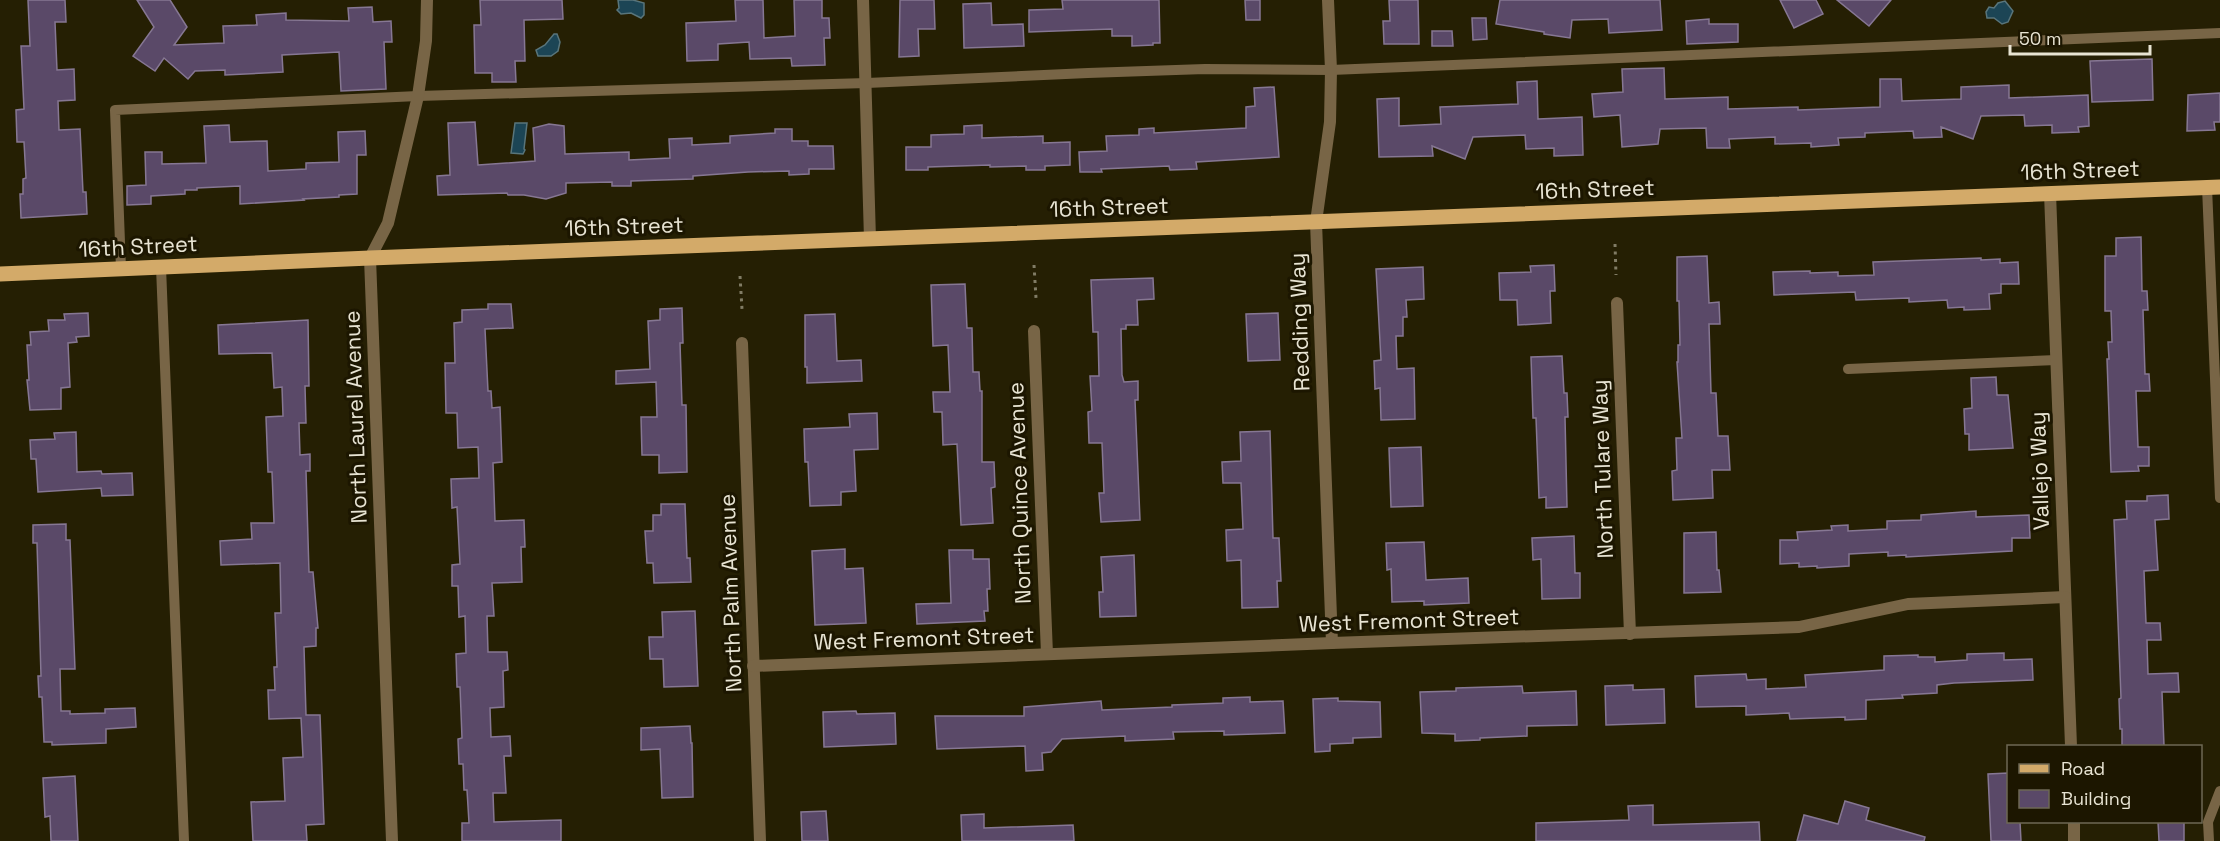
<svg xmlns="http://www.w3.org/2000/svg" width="2220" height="841" viewBox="0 0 2220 841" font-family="'Space Grotesk',sans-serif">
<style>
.water{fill:#1c4555;stroke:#59757b;stroke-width:1.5}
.building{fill:#5a4968;stroke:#867793;stroke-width:1.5}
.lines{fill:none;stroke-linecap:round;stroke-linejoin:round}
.path{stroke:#817c65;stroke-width:3;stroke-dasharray:3 4.5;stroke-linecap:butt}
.lane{stroke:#786546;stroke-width:10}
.street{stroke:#786546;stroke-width:12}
.primary{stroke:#d3aa69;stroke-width:15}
.labels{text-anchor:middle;stroke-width:6;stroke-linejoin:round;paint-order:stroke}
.street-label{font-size:22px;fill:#e8e4d3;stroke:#1c1600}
</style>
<rect width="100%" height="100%" fill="#251f03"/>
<g class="water">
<polygon points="618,0 633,0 644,3 644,15 641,18 631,13 621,14 617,10 619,8"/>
<polygon points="2005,1 2013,11 2008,22 2002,24 1994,18 1987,18 1986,12 1989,7 1994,8 1998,3"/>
<polygon points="554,34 557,34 560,42 558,51 551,56 538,56 536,50 545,45"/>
<polygon points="515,123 527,123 524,149 525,150 523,154 511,153"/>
</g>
<g class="building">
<polygon points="28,0 65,0 66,22 55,22 57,70 74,69 75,100 58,101 59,130 80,129 83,192 86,192 87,214 21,218 20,194 23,194 23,179 26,178 24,142 17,142 16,110 24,109 21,46 30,46"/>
<polygon points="137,0 170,0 187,27 174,45 224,43 223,26 257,25 256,15 286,13 286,20 349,21 348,8 372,7 373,22 391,21 392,42 384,42 386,89 341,91 339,52 282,55 283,72 225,75 225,70 195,71 188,79 164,58 155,71 133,56 154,27"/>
<polygon points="480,0 562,0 563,19 524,20 525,61 515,61 516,82 492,82 492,73 475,73 474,25 481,25"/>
<polygon points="735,0 763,0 764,38 795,36 794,0 822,0 822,18 829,18 830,38 824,38 825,65 792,66 791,58 750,59 749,42 718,44 718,60 687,61 686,23 736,21"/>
<polygon points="900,0 934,0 935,29 918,29 919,56 899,57"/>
<polygon points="1062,0 1159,0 1160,43 1153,43 1153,45 1132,46 1132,36 1112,36 1112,29 1029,32 1029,10 1063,9"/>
<polygon points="1245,0 1260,0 1260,20 1246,20"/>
<polygon points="1389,0 1418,0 1419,44 1384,44 1383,21 1390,21"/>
<polygon points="1500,0 1660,0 1662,30 1609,33 1608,19 1572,20 1570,38 1544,34 1544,32 1496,24"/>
<polygon points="1780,0 1816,0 1823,14 1794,28"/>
<polygon points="1837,0 1891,0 1869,26"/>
<polygon points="991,3 992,25 1023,24 1024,46 964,48 963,4"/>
<polygon points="1472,18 1486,18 1487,39 1473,40"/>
<polygon points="1709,19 1709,24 1738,24 1738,42 1687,44 1686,21"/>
<polygon points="1432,31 1452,31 1453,46 1432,46"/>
<polygon points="2152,59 2153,100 2092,102 2090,61"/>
<polygon points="1664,68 1665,99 1728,97 1728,109 1798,107 1798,110 1880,107 1880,79 1901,79 1902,101 1961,99 1961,87 2009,85 2009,98 2088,95 2089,126 2078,127 2079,132 2052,133 2052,125 2025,126 2024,115 1981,116 1973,139 1941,127 1942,137 1914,138 1913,131 1865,133 1865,137 1838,138 1839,145 1811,147 1811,143 1775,144 1775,137 1729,139 1730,148 1707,148 1706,128 1660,129 1658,144 1622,147 1620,115 1594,117 1592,94 1623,92 1622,69"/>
<polygon points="1537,81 1538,119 1582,117 1583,155 1554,156 1554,148 1526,149 1525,135 1473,137 1465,159 1432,146 1433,156 1379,157 1377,99 1399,98 1399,126 1441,124 1440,107 1518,104 1517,82"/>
<polygon points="1274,87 1279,157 1196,162 1197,169 1170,170 1169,166 1101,169 1102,172 1080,172 1079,152 1107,151 1106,136 1139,135 1139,129 1154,128 1154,133 1246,128 1246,107 1255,106 1254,88"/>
<polygon points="2220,93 2220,122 2214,122 2215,130 2187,131 2188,95"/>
<polygon points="475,122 478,165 535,161 533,128 549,124 564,126 565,154 629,152 629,160 670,158 669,139 692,138 692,145 730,143 730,136 775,133 775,129 792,129 792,141 808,141 808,146 833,146 834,169 809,169 809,174 789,175 789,171 748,172 693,176 693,179 631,181 631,186 612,186 612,182 566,183 566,193 546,199 524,195 508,195 507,193 438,195 437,176 450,175 448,123"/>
<polygon points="229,125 230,142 267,141 268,171 306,169 306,163 339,162 338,132 365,131 366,155 357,155 357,194 339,195 339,197 303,199 304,200 240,204 240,186 197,188 197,190 185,190 185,194 151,196 151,204 127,205 127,186 146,185 145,152 162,152 162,164 206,163 204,126"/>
<polygon points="982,125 982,138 1043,136 1043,143 1070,142 1070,165 1045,166 1045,170 1026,170 1026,166 990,167 990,165 928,167 928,170 906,170 906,147 931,147 931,135 964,134 964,126"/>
<polygon points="2141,237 2142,291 2147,291 2148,310 2143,310 2145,374 2149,374 2150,391 2136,391 2138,447 2149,447 2149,466 2138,466 2139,471 2111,472 2107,359 2109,359 2108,342 2112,342 2111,311 2105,311 2105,256 2116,256 2116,238"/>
<polygon points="1707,256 1709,303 1719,302 1720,324 1709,324 1711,393 1716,393 1718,436 1728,436 1730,470 1712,470 1713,498 1673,500 1672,471 1677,470 1676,438 1682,438 1677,362 1678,362 1678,345 1680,345 1679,301 1677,301 1677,257"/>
<polygon points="1981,258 1981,260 2000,259 2000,263 2018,262 2019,284 2001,284 2001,293 1989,294 1990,309 1964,310 1964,307 1948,308 1947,300 1909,302 1909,298 1856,300 1855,292 1774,295 1773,272 1810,271 1810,273 1838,272 1838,276 1874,275 1873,262"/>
<polygon points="1554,265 1555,291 1550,291 1551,323 1518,325 1517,300 1500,300 1499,273 1531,272 1530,266"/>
<polygon points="1423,267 1424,299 1406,300 1407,317 1403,317 1403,336 1396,336 1397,369 1414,368 1415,419 1381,420 1380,388 1375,389 1374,361 1381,360 1376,269"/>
<polygon points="1153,278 1154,299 1137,300 1138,325 1126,325 1126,329 1121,329 1122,375 1124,382 1138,381 1138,400 1135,400 1140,520 1101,522 1099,493 1104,493 1102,443 1089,443 1088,412 1092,411 1090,376 1099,376 1098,332 1093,332 1091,280"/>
<polygon points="965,284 967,328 972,328 973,372 979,372 980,391 982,391 982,462 994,462 995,487 991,488 993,523 961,525 957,444 943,445 942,412 934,412 933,392 950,392 948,345 933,346 931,285"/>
<polygon points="488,304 511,304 513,328 485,329 488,391 491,391 492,408 500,407 502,462 493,463 495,521 524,520 525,547 521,547 522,582 492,583 494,616 487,616 488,652 507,652 508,670 503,671 504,707 490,708 491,737 510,736 511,756 504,756 506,793 493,793 494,822 561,820 561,841 462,841 462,823 469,823 467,790 464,790 463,764 459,764 458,739 462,738 460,687 457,687 456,654 466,653 465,616 459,617 458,586 452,586 452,565 460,564 457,507 452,508 451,479 479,478 478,447 458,448 457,413 446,413 445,363 455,363 454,323 462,322 462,310 488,309"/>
<polygon points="682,308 683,343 680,343 682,405 686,405 687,472 659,473 659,455 642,455 641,417 657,417 656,382 616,384 616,371 650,369 648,321 660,320 660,309"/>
<polygon points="88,313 89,336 76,337 77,342 68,343 70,387 61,388 61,409 30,410 27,380 29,380 27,345 31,345 30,332 49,331 48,320 65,320 64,314"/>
<polygon points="1278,313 1280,360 1248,361 1246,314"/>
<polygon points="835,314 837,361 861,360 862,381 807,383 807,367 805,367 805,315"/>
<polygon points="308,320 309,386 305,386 306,423 299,423 300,455 310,454 310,471 306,471 309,572 313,572 318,628 316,628 316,646 304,647 306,715 320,715 324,824 306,825 307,841 253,841 251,802 285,801 283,758 303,757 301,718 269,719 268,690 275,690 274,667 277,667 275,613 281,613 280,563 221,565 220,541 252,539 251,523 274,523 272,472 268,472 266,417 283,416 282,387 274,388 272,353 219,354 218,325"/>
<polygon points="1562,356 1564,393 1567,393 1568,417 1565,417 1567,507 1546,508 1546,497 1539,498 1536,418 1533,418 1531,357"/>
<polygon points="1996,377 1997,395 2008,395 2013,448 1969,450 1969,434 1965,434 1964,409 1972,408 1971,378"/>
<polygon points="877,413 878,449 854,450 856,491 841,492 841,505 810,506 808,462 805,462 804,429 850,427 849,414"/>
<polygon points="1270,431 1273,538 1279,538 1281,581 1277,581 1278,607 1242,608 1241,560 1227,561 1226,530 1243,529 1241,483 1223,483 1222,462 1241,461 1240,432"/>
<polygon points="76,432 77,472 101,471 102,474 132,473 133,495 102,496 101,488 38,492 36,459 31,459 30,440 55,439 54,433"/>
<polygon points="1421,447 1423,506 1391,507 1389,448"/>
<polygon points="2168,495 2169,519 2155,520 2158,570 2144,571 2146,623 2160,623 2161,640 2147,640 2148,674 2178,673 2179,692 2162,692 2164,746 2122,747 2122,729 2120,729 2119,699 2121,698 2114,520 2127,519 2126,501 2147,501 2147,496"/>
<polygon points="661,504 685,504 687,558 690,558 691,582 654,583 653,563 647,563 645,531 653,531 653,515 661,515"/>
<polygon points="1976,511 1976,517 2029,515 2030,538 2012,538 2012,551 1906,557 1906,555 1888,556 1888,552 1849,554 1849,566 1817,568 1817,566 1799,567 1799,563 1780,564 1780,540 1798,540 1797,532 1832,530 1831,526 1848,525 1848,531 1887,529 1887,521 1921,520 1921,515"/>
<polygon points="66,524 66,540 70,540 75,669 60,669 61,711 70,711 70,714 105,713 105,709 135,708 136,727 106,729 106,743 52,745 52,742 44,742 42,697 39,697 38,676 41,676 37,543 33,543 33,525"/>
<polygon points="1716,532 1717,570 1719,570 1721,592 1684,593 1684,533"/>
<polygon points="1574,536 1575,573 1580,573 1580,598 1542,599 1541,559 1533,560 1532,538"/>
<polygon points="1424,542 1426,580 1468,578 1469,603 1424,605 1424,601 1392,602 1391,569 1387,570 1386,543"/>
<polygon points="845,549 845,569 863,568 866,623 815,625 812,551"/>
<polygon points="949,550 973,550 973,559 989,559 990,589 987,589 988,611 984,611 985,621 917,624 916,604 951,603"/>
<polygon points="1134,555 1136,616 1100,617 1099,592 1103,592 1101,557"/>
<polygon points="695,611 698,686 664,687 663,659 650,659 649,637 663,637 662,612"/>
<polygon points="2004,653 2004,660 2032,659 2033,680 1954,683 1937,685 1937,693 1902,695 1903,698 1866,700 1866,719 1845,720 1845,717 1790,719 1789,713 1746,715 1746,706 1696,707 1695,676 1746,674 1747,680 1766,679 1766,689 1806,687 1805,675 1884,670 1884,656 1918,655 1918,657 1935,657 1935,662 1967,660 1967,654"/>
<polygon points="1633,685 1633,690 1664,689 1665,723 1606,725 1605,686"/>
<polygon points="1522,686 1523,693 1576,691 1577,725 1527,726 1527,736 1480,738 1480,740 1455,741 1455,734 1422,733 1420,692 1456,691 1456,688"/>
<polygon points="1250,697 1250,702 1283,701 1285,733 1224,735 1224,731 1173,732 1174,739 1125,741 1125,736 1062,739 1051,752 1042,753 1043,770 1026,771 1025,746 937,749 935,716 1024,716 1024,707 1101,701 1102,710 1172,707 1172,705 1223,703 1223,698"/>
<polygon points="1338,698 1338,701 1380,702 1381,737 1353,738 1353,743 1330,744 1330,751 1315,752 1313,699"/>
<polygon points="856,711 857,714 895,713 896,744 824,747 823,712"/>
<polygon points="690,726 691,743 692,743 693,797 662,798 660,749 641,750 641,728"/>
<polygon points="2008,773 2008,822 2020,822 2021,841 1991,841 1988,774"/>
<polygon points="75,776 78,841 51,841 50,816 45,817 43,778"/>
<polygon points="1845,801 1869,808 1866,820 1925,837 1924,841 1797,841 1804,815 1838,824"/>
<polygon points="1653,805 1653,825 1759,822 1760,841 1536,841 1536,823 1629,820 1628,806"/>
<polygon points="826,811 828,841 802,841 801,812"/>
<polygon points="984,814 984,828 1073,825 1074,841 962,841 961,815"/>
<polygon points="2158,822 2184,822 2184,841 2159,841"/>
</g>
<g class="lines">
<g class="path">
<polyline points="1615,244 1616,275"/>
<polyline points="1034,265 1036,298"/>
<polyline points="740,276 742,309"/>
</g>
<g class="lane">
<polyline points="2207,187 2220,498"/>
<polyline points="161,267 184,841"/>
<polyline points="121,269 115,110 418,96 867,83 1088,73 1205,69 1331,70 2220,33"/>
<polyline points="1848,369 2056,360"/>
<polyline points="2209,841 2208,822 2220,791"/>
</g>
<g class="street">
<polyline points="863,0 870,239"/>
<polyline points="1328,0 1331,70 1330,122 1316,222 1332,643"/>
<polyline points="2050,193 2071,746"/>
<polyline points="1617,303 1630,634"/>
<polyline points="1034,331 1047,654"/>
<polyline points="742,343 760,841"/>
<polyline points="753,666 1332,643 1799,627 1908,604 2065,597"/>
<polyline points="2074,822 2074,841"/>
<polyline points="392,841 370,258 388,223 418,96 426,41 427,0"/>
</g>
<polyline class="primary" points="0,274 370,258 2220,187"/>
</g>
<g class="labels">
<g class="street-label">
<text transform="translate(2080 170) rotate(-2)" y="8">16th Street</text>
<text transform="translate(1595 189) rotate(-2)" y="8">16th Street</text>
<text transform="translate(1109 207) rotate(-2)" y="8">16th Street</text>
<text transform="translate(624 226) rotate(-2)" y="8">16th Street</text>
<text transform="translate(138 246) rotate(-3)" y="8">16th Street</text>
<text transform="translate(1299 322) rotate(-92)" y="8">Redding Way</text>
<text transform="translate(355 417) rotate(-92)" y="8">North Laurel Avenue</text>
<text transform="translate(1602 469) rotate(-92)" y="8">North Tulare Way</text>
<text transform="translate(2039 471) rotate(-92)" y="8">Vallejo Way</text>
<text transform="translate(1019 493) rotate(-92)" y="8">North Quince Avenue</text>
<text transform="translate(730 593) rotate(-92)" y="8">North Palm Avenue</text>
<text transform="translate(1409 620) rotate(-2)" y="8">West Fremont Street</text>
<text transform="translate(924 638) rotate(-2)" y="8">West Fremont Street</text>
</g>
</g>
<rect x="2007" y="745" width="195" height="78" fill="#1c1600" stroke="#6e6854" stroke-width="1.5"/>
<rect x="2019" y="764" width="30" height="9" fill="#d3aa69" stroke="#6e6854" stroke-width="1.5"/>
<text x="2061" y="775" font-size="18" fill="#e8e4d3">Road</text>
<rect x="2019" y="790" width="30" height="18" fill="#5a4968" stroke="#6e6854" stroke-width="1.5"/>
<text x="2061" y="805" font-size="18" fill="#e8e4d3">Building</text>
<path d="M2010 45v9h140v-9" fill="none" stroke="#e8e4d3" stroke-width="3"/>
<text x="2019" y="45" font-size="18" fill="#e8e4d3" stroke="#1c1600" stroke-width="4.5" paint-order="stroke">50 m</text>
</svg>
